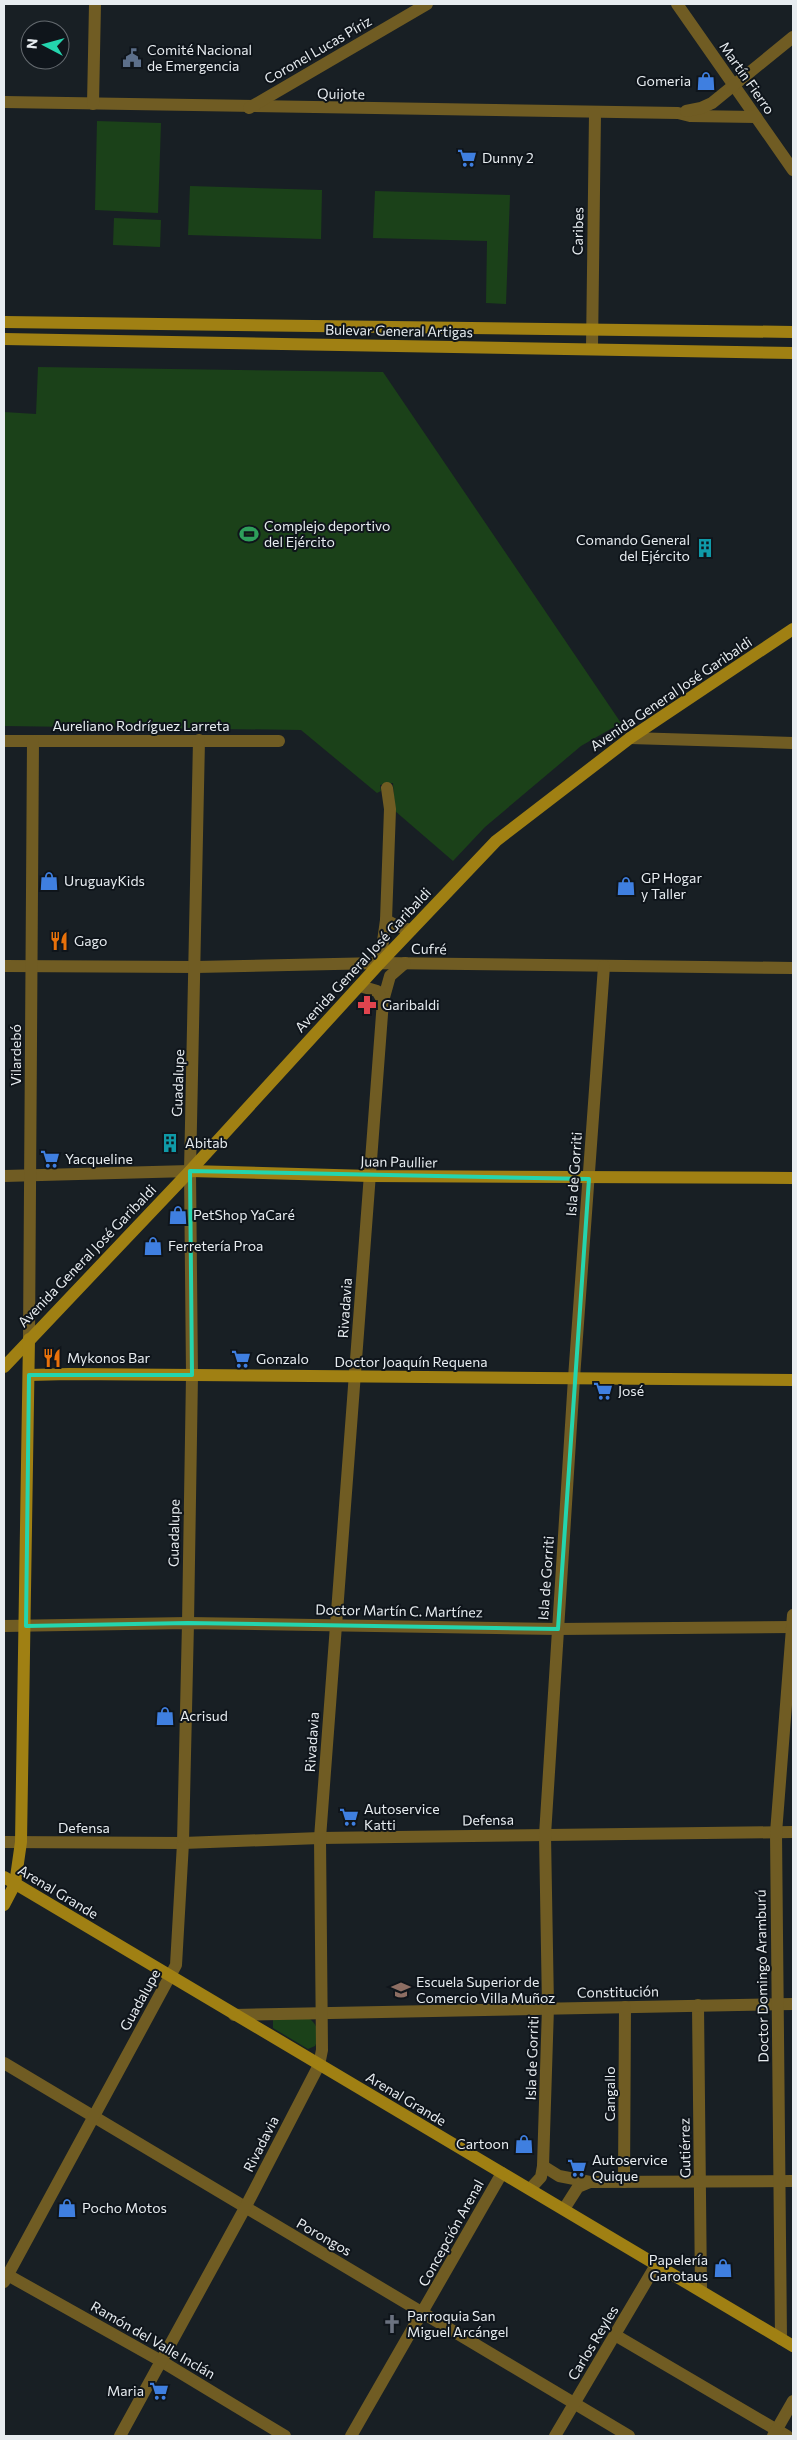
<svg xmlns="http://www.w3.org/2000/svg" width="797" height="2440" viewBox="0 0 797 2440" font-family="Commissioner,sans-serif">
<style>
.green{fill:#1b4119}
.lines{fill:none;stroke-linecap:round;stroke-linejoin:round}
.street{stroke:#705c23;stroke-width:12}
.secondary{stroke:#a08013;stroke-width:12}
.marked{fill:none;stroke:#24d5ae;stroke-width:4;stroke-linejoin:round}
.labels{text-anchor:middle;stroke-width:4;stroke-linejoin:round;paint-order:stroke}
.poi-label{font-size:14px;fill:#e7ecf0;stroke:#0f151b;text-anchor:start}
.street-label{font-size:14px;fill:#e7ecf0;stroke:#0f151b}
</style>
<rect width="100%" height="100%" fill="#181f24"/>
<g class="green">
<polygon points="97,121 161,123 158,213 95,210"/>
<polygon points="190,186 322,190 321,239 188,235"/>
<polygon points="375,191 510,195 506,304 486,303 487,241 373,238"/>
<polygon points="114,218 161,220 160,247 113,245"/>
<polygon points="38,367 383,372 621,723 581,746 485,827 453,861 395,811 393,783 380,785 381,791 377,793 301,730 4,726 4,412 36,414"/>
<path d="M 273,2018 L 308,2018 C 318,2023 320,2036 315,2046 L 308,2049 L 273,2028 Z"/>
</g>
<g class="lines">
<g class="street">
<polyline points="677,4 793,170"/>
<polyline points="4,102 678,113 690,116 756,117"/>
<polyline points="93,104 95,4"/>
<polyline points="249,108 427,4"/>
<polyline points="686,111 701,108 712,103 793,37"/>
<polyline points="592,349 595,113"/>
<polyline points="630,738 793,743"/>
<polyline points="4,741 279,741"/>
<polyline points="386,920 397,926 411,930"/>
<polyline points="380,963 386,920 390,809 387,788"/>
<polyline points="4,966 196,967 380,963 793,968"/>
<polyline points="383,1001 390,976 405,963"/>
<polyline points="4,1176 190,1171"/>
<polyline points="29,1339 33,741"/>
<polyline points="4,1626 188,1623 558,1629 793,1627"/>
<polyline points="4,1842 183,1843 320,1838 793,1832"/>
<polyline points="698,2005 701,2290"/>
<polyline points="234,2015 793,2004"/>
<polyline points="4,2063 629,2436"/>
<polyline points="543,2166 559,2176 590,2182"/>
<polyline points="624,2182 625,2007"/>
<polyline points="530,2189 541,2177 543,2166 548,2007 545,1835 574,1378 604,966"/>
<polyline points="564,2209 578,2187 590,2182 793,2181"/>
<polyline points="4,2273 161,2361 285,2436"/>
<polyline points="4,2282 176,1965 183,1843 188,1623 192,1375 190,1171 199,740"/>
<polyline points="615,2335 787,2436"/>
<polyline points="781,2339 776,1833 793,1615"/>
<polyline points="120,2436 245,2208 319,2065 322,2050 320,1838 383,1001 377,991 360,986"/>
<polyline points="351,2436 502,2173"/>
<polyline points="555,2436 656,2265"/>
<polyline points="773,2436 793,2401"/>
</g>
<g class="secondary">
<polyline points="4,322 793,332"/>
<polyline points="4,339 793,353"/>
<polyline points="190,1171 370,1176 793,1178"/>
<polyline points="4,1367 190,1171 380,963 496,841 630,738 793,629"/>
<polyline points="29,1375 69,1374 793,1380"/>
<polyline points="4,1877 793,2346"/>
<polyline points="4,1905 15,1884 21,1842 29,1339"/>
</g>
</g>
<path class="marked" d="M 190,1171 L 589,1179 L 558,1629 L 188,1623 L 26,1626 L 29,1375 L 192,1375 Z"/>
<defs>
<g id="civic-bare" transform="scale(1.5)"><path d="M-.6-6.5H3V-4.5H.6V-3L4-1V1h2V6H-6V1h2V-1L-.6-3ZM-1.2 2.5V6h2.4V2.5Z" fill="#5c6f8a" stroke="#0f151b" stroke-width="2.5" paint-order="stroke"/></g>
<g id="shop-bare" transform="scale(1.5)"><path d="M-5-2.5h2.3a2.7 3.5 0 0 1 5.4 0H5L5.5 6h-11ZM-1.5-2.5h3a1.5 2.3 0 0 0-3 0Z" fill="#3f7fe0" stroke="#0f151b" stroke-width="2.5" paint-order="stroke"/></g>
<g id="supermarket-bare" transform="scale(1.5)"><path d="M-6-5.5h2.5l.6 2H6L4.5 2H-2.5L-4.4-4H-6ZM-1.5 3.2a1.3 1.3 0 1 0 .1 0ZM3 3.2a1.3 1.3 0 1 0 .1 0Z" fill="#3f7fe0" stroke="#0f151b" stroke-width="2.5" paint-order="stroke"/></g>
<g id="stadium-bare" transform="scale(1.5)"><path d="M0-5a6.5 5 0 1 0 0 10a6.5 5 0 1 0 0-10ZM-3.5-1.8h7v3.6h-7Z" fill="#2e9e5b" stroke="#0f151b" stroke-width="2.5" paint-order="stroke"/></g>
<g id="building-bare" transform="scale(1.5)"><path d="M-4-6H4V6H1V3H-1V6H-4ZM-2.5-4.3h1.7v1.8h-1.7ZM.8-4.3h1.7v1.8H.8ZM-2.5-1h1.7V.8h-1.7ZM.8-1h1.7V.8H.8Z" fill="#0f9aa8" stroke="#0f151b" stroke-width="2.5" paint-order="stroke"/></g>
<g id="restaurant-bare" transform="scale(1.5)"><path d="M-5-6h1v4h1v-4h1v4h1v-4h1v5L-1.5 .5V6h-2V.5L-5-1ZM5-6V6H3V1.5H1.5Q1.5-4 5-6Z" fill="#e8710a" stroke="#0f151b" stroke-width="2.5" paint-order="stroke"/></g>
<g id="pharmacy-bare" transform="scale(1.5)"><path d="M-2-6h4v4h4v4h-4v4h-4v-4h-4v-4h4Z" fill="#e0444e" stroke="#0f151b" stroke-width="2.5" paint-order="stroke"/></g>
<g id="school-bare" transform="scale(1.5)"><path d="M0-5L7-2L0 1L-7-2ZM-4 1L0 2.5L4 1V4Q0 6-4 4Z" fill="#8d6e63" stroke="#0f151b" stroke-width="2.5" paint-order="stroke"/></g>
<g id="church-bare" transform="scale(1.5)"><path d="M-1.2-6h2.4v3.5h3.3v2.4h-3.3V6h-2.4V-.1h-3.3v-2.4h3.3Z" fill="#6b7280" stroke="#0f151b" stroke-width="2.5" paint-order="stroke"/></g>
</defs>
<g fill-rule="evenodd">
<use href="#civic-bare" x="132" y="58"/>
<use href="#shop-bare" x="706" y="81"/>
<use href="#supermarket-bare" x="467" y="158"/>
<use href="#stadium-bare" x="249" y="534"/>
<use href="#building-bare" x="705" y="548"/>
<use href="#shop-bare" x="49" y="881"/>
<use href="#shop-bare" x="626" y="886"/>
<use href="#restaurant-bare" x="59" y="941"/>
<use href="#pharmacy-bare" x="367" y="1005"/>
<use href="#building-bare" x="170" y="1143"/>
<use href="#supermarket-bare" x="50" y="1159"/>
<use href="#shop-bare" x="178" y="1215"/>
<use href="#shop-bare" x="153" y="1246"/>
<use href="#restaurant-bare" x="52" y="1358"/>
<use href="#supermarket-bare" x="241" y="1359"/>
<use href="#supermarket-bare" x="603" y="1391"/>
<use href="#shop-bare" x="165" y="1716"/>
<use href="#supermarket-bare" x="349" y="1817"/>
<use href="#school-bare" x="401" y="1990"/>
<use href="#shop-bare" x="524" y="2144"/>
<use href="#supermarket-bare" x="577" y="2168"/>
<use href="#shop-bare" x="67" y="2208"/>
<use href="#shop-bare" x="723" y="2268"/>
<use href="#church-bare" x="392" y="2324"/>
<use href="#supermarket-bare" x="159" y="2391"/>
</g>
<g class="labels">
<g class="poi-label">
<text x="147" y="55">Comité Nacional<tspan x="147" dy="16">de Emergencia</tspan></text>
<text x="691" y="86" text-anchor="end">Gomeria</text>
<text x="482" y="163">Dunny 2</text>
<text x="264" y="531">Complejo deportivo<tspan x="264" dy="16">del Ejército</tspan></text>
<text x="690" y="545" text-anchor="end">Comando General<tspan x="690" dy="16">del Ejército</tspan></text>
<text x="641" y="883">GP Hogar<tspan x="641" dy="16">y Taller</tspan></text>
<text x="64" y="886">UruguayKids</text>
<text x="74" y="946">Gago</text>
<text x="382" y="1010">Garibaldi</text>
<text x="185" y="1148">Abitab</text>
<text x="65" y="1164">Yacqueline</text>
<text x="193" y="1220">PetShop YaCaré</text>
<text x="168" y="1251">Ferretería Proa</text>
<text x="67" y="1363">Mykonos Bar</text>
<text x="256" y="1364">Gonzalo</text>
<text x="618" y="1396">José</text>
<text x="180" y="1721">Acrisud</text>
<text x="364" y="1814">Autoservice<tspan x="364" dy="16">Katti</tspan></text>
<text x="416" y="1987">Escuela Superior de<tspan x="416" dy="16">Comercio Villa Muñoz</tspan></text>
<text x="509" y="2149" text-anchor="end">Cartoon</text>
<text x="592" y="2165">Autoservice<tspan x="592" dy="16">Quique</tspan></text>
<text x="82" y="2213">Pocho Motos</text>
<text x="708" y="2265" text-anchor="end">Papelería<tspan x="708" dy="16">Garotaus</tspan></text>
<text x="407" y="2321">Parroquia San<tspan x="407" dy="16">Miguel Arcángel</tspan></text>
<text x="144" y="2396" text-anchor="end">Maria</text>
</g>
<g class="street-label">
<text transform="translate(318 50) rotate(-30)" y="5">Coronel Lucas Píriz</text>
<text transform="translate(747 78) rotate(55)" y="5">Martín Fierro</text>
<text transform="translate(341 94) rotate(1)" y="5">Quijote</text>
<text transform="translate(578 231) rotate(-89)" y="5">Caribes</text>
<text transform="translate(399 331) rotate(1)" y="5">Bulevar General Artigas</text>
<text transform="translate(671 694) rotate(-34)" y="5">Avenida General José Garibaldi</text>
<text x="141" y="731">Aureliano Rodríguez Larreta</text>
<text transform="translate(429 949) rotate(1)" y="5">Cufré</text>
<text transform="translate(363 960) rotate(-47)" y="5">Avenida General José Garibaldi</text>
<text transform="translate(16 1055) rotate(-90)" y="5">Vilardebó</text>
<text transform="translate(178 1083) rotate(-88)" y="5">Guadalupe</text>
<text transform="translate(399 1162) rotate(1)" y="5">Juan Paullier</text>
<text transform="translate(574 1174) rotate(-86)" y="5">Isla de Gorriti</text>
<text transform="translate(87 1256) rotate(-46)" y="5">Avenida General José Garibaldi</text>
<text transform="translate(345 1308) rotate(-86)" y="5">Rivadavia</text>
<text x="411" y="1367">Doctor Joaquín Requena</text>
<text transform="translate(174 1533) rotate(-89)" y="5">Guadalupe</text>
<text transform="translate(546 1578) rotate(-86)" y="5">Isla de Gorriti</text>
<text transform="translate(399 1611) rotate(1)" y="5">Doctor Martín C. Martínez</text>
<text transform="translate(312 1742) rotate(-86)" y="5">Rivadavia</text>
<text transform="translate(488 1820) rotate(-1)" y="5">Defensa</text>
<text x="84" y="1833">Defensa</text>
<text transform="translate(58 1892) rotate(31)" y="5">Arenal Grande</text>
<text transform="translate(762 1976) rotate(-91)" y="5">Doctor Domingo Aramburú</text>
<text transform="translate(618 1992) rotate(-1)" y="5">Constitución</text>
<text transform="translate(140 2000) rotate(-61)" y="5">Guadalupe</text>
<text transform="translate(532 2058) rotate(-88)" y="5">Isla de Gorriti</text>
<text transform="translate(610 2094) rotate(-90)" y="5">Cangallo</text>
<text transform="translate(406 2099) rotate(31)" y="5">Arenal Grande</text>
<text transform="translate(261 2144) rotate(-63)" y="5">Rivadavia</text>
<text transform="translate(685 2148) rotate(-91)" y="5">Gutiérrez</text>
<text transform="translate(451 2233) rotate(-61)" y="5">Concepción Arenal</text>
<text transform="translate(324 2237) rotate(30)" y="5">Porongos</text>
<text transform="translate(153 2340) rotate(30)" y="5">Ramón del Valle Inclán</text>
<text transform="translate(593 2343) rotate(-59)" y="5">Carlos Reyles</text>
</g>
</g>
<rect width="797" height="2440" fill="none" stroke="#e7ecf0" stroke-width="10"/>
<g transform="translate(45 45) rotate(276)"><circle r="24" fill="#0f151b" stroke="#656b70"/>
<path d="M0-4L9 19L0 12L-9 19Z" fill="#24d5ae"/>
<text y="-8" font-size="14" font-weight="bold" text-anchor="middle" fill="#e7ecf0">N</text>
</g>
</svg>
